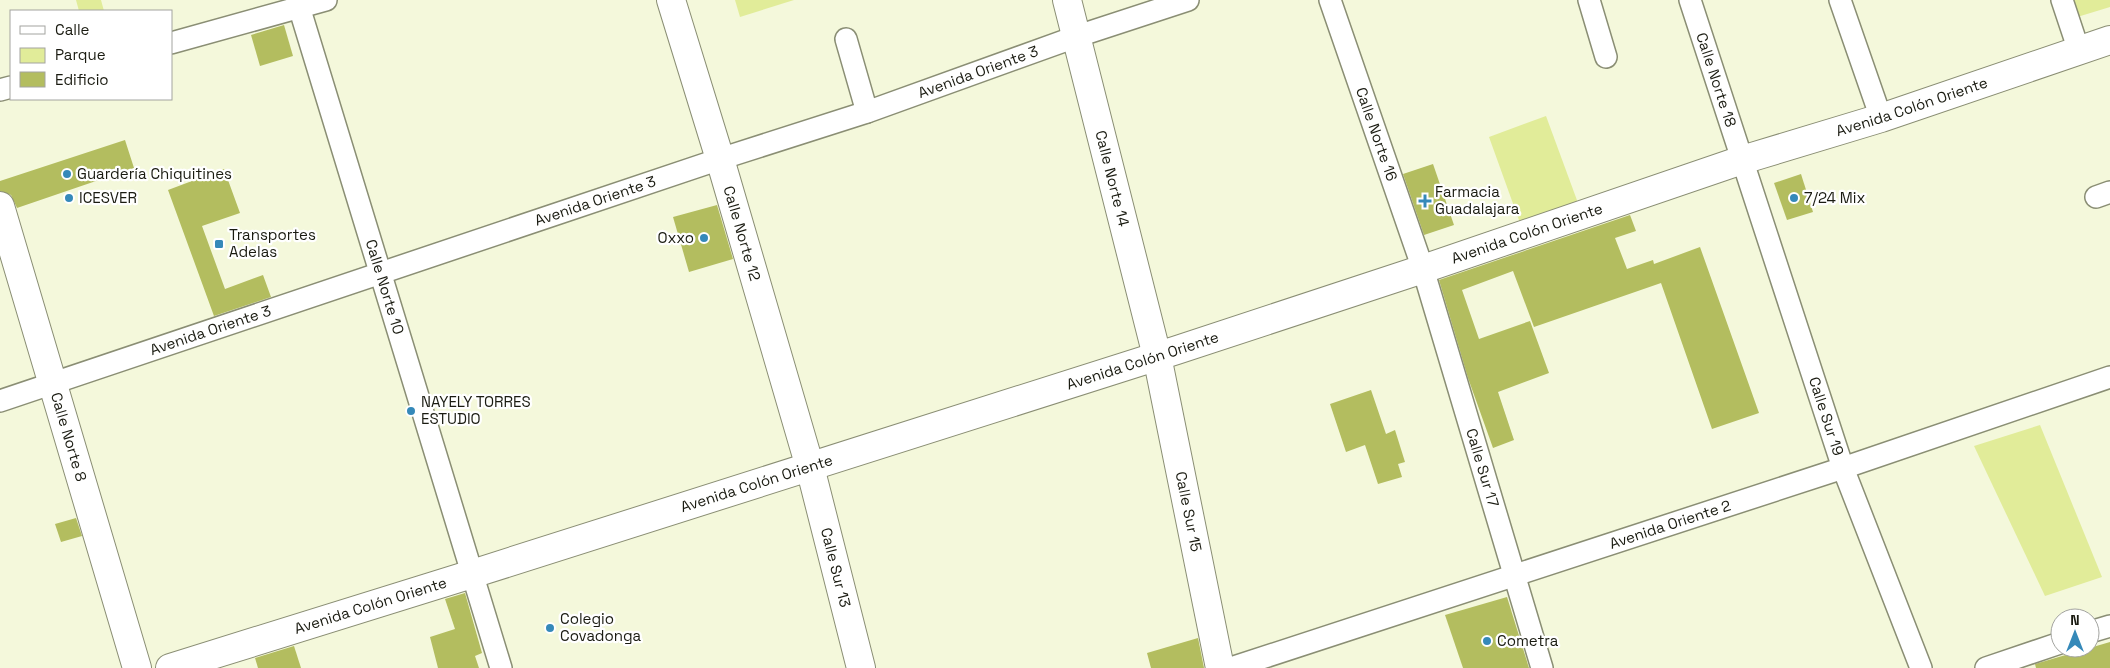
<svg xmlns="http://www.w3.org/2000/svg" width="2110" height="668" viewBox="0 0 2110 668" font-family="'Space Grotesk',sans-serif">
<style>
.green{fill:#e1ec99}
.building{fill:#b3bd5f}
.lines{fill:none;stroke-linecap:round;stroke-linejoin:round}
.street-casing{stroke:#8a8e74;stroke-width:24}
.secondary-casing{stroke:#8a8e74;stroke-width:30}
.street{stroke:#fff;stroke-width:21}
.secondary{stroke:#fff;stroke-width:28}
.poi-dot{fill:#3589b9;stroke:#fff;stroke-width:2}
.labels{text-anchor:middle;stroke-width:4.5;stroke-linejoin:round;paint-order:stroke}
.street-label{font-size:15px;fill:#1a1b11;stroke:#fff}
.poi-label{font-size:15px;fill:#1a1b11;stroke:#fff;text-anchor:start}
</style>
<rect width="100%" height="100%" fill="#f4f8db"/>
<g class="green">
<polygon points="76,0 101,0 104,11 79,11"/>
<polygon points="735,0 794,0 740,17"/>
<polygon points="2069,0 2110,0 2110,7 2074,18"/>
<polygon points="1546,116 1578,203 1520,223 1489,137"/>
<polygon points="2040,425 2102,577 2045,596 1974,446"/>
</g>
<g class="building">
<polygon points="284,25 293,56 260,66 251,35"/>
<polygon points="125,140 134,168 17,208 11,195 0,191 0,181"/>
<polygon points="1433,164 1454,225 1424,235 1403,174"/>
<polygon points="224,169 240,213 202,226 225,289 263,275 271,297 214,316 168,190"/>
<polygon points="1801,174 1813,212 1787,220 1774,183"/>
<polygon points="717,205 733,259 689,272 673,217"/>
<polygon points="1630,215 1636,231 1615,238 1627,269 1653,260 1654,264 1700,247 1759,413 1712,429 1661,283 1534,327 1513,271 1462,290 1479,339 1530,321 1549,373 1498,392 1514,440 1493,448 1468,378 1439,280"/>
<polygon points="1371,390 1386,434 1395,430 1405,462 1398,464 1402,477 1378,484 1365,445 1346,452 1330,404"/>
<polygon points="76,518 82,536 61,542 55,524"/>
<polygon points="465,593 482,653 475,656 479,668 438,668 430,637 455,629 445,599"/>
<polygon points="1507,597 1529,668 1463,668 1445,615"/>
<polygon points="1198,638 1204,668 1151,668 1147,653"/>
<polygon points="2110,642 2110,668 2036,668 2035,664"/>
<polygon points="294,646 301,668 258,668 255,658"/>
</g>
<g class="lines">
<g class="street-casing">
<g id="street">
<path id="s1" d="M 297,0 L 501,668"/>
<path id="s2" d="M 1330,0 L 1423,269 L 1542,668"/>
<polyline points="1589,0 1606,57"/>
<path id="s3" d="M 1690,0 L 1843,468 L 1921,668"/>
<polyline points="1840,0 1881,118"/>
<polyline points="2062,0 2079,51"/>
<polyline points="846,39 867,112"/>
<polyline points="171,43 326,0"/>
<polyline points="0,90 11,87"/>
<polyline points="2096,197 2110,192"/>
<path id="s4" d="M 0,401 L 720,159 L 867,112 L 1078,36 L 1188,0"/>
<polyline points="2090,632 2110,626"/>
<path id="s5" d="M 1231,668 L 1843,468 L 2110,377"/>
<polyline points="1986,668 2060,643"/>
</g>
</g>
<g class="secondary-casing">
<g id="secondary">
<path id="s6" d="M 671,0 L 720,159 L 810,467 L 861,668"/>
<path id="s7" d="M 1067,0 L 1157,356 L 1220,668"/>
<path id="s8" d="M 0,206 L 137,668"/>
<path id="s9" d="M 170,668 L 472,574 L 1177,350 L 1423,269 L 1742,160 L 1881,118 L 2110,40"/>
</g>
</g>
<use href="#street" class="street"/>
<use href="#secondary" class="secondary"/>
</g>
<g class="poi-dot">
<circle cx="67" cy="174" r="5"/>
<circle cx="69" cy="198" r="5"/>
<circle cx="1794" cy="198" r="5"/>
<path d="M1422.5 193.5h5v5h5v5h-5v5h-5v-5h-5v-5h5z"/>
<circle cx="704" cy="238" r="5"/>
<rect x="214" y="239" width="10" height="10" rx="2.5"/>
<circle cx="411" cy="411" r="5"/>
<circle cx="550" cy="628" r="5"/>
<circle cx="1487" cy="641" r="5"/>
</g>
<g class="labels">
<g class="street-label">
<text dy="5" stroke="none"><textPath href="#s4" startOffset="1032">Avenida Oriente 3</textPath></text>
<text dy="5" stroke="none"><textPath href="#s3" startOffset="84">Calle Norte 18</textPath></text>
<text dy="5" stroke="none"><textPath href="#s9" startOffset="1830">Avenida Colón Oriente</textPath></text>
<text dy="5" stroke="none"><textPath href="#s2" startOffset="142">Calle Norte 16</textPath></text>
<text dy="5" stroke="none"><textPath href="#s7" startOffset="184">Calle Norte 14</textPath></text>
<text dy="5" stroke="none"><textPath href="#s4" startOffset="628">Avenida Oriente 3</textPath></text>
<text dy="5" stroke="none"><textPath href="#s6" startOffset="244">Calle Norte 12</textPath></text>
<text dy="5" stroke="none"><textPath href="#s9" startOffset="1425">Avenida Colón Oriente</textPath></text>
<text dy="5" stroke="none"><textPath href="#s1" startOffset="300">Calle Norte 10</textPath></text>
<text dy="5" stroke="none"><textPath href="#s4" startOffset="222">Avenida Oriente 3</textPath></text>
<text dy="5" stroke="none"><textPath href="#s9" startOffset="1020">Avenida Colón Oriente</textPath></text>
<text dy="5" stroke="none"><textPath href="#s3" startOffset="438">Calle Sur 19</textPath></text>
<text dy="5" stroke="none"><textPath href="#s8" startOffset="241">Calle Norte 8</textPath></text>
<text dy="5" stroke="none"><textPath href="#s2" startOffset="492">Calle Sur 17</textPath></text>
<text dy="5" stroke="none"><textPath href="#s9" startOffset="615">Avenida Colón Oriente</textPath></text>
<text dy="5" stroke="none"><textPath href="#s7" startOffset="526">Calle Sur 15</textPath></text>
<text dy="5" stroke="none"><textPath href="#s5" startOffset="462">Avenida Oriente 2</textPath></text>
<text dy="5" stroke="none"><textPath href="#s6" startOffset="591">Calle Sur 13</textPath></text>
<text dy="5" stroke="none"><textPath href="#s9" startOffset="210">Avenida Colón Oriente</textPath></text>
</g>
<g class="poi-label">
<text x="77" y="179">Guardería Chiquitines</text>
<text x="1435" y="197">Farmacia<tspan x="1435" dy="17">Guadalajara</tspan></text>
<text x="79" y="203">ICESVER</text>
<text x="1804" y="203">7/24 Mix</text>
<text x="229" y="240">Transportes<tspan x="229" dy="17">Adelas</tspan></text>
<text x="694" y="243" text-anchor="end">Oxxo</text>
<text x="421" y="407">NAYELY TORRES<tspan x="421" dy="17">ESTUDIO</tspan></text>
<text x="560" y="624">Colegio<tspan x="560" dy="17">Covadonga</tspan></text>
<text x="1497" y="646">Cometra</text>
</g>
</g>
<rect x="10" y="10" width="162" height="90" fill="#ffffff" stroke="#a3a4a0"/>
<rect x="20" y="26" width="25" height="8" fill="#ffffff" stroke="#a3a4a0"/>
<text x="55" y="35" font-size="15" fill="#1a1b11">Calle</text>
<rect x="20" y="48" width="25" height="15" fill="#e1ec99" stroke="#a3a4a0"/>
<text x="55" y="60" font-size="15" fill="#1a1b11">Parque</text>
<rect x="20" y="72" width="25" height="15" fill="#b3bd5f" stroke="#a3a4a0"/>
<text x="55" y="85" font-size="15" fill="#1a1b11">Edificio</text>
<g transform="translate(2075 633)"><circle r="24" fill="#ffffff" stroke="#a3a4a0"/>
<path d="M0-4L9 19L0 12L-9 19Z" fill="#3589b9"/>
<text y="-8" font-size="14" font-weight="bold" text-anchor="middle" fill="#1a1b11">N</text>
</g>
</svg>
